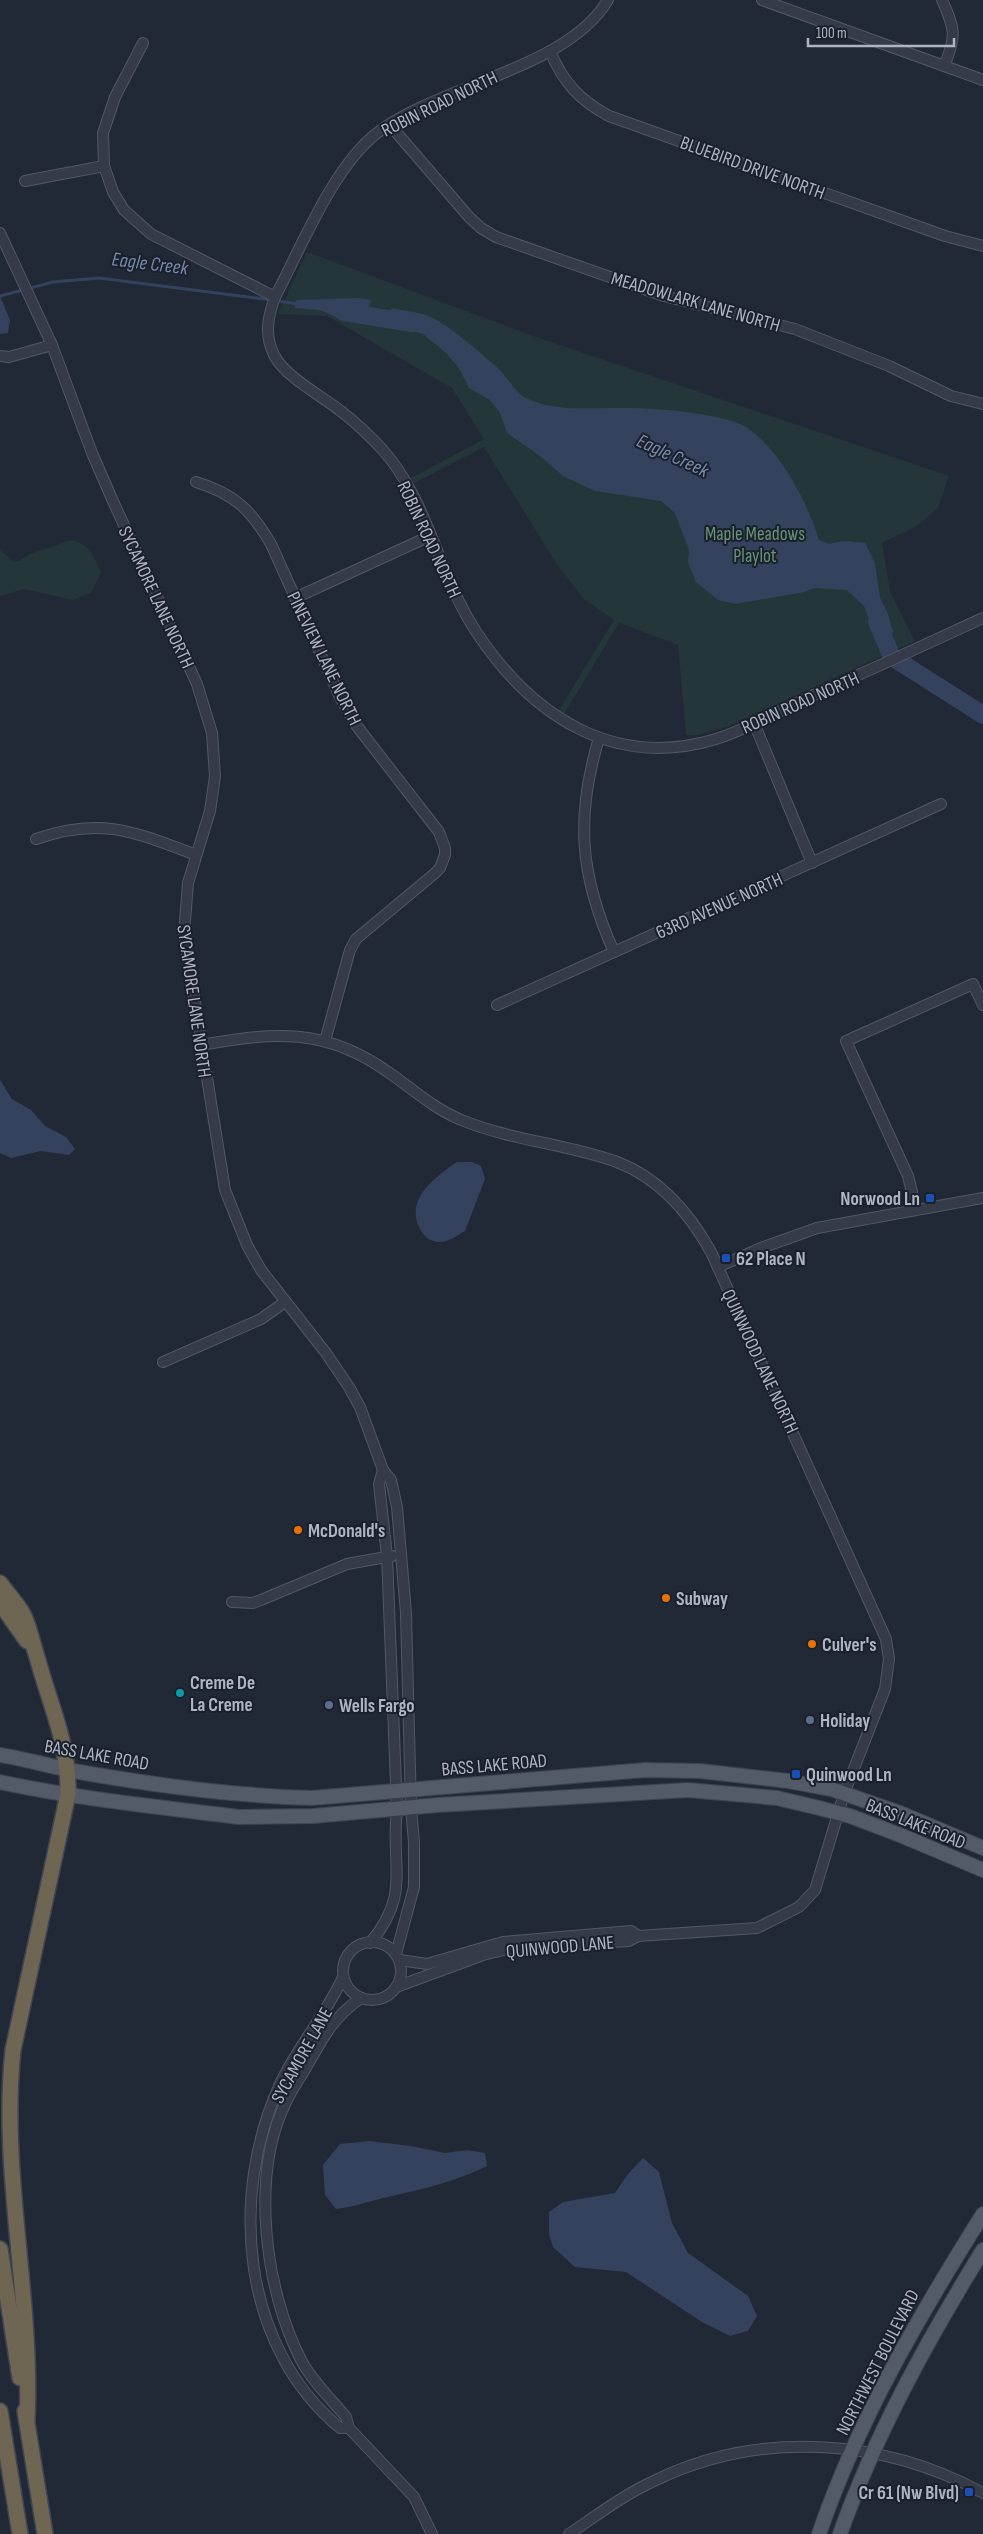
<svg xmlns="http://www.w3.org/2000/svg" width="983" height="2534" viewBox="0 0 983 2534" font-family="'Sofia Sans Condensed',sans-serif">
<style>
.green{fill:#243639}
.water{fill:#35425e}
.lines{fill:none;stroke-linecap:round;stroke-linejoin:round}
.stream{stroke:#35425e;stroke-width:3}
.river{stroke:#35425e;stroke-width:18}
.minor-casing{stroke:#525865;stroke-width:12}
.major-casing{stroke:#3e4451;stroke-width:16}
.highway-casing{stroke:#3f4552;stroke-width:18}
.minor{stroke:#353b48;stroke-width:10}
.major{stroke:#535a68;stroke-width:14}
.highway{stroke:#6e6552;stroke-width:15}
.transit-dot{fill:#1a4fb4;stroke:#1a202c;stroke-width:2}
.food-dot{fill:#e8710a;stroke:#1a202c;stroke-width:2}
.culture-dot{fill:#0f9aa8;stroke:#1a202c;stroke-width:2}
.service-dot{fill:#5c6f8a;stroke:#1a202c;stroke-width:2}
.labels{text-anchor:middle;stroke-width:4;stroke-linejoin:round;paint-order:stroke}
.street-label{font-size:19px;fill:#afb5c4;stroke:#1a202c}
.park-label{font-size:19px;fill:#679476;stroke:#1a202c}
.poi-label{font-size:19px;font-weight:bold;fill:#afb5c4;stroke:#1a202c;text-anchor:start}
.water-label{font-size:20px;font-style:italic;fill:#7889ac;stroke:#1a202c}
</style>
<rect width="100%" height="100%" fill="#212937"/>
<g class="green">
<polygon points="307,252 536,337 949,476 938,508 917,526 882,543 890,591 915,641 729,726 699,735 686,735 678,645 619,623 564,714 559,710 614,620 584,599 556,563 484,447 414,483 411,478 484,439 452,388 327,316 278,314"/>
<path d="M 71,540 C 90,544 93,556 101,572 L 92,592 L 73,600 L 24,589 L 0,596 L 0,550 L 11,560 L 19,561 L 30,554 Z"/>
</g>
<g class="water">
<polygon points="0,296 10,320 8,333 0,334"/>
<polygon points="358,298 371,300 365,319 338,318 320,310 295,308 294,303 297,300"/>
<path d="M 391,308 C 405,311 423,312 435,319 C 452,328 483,355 498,368 C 507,377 516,393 526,398 C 553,412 591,408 620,408 C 648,407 724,413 746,427 C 779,448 808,503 819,540 L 829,544 L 844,541 L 865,543 L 875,563 L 880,598 L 888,614 L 893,632 L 886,643 L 876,637 L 864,606 L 847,590 L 814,588 L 804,592 L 736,604 L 718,600 L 696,582 L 688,562 L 689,550 L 675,513 L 661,501 L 595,491 L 563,476 L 540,456 L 507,433 L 500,413 L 490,400 L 469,388 L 459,368 L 446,353 L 423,334 L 388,323 Z"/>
<polygon points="0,1080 12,1099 31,1110 45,1126 66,1137 75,1149 69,1155 41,1151 11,1158 0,1153"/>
<path d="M 457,1162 L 472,1162 L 481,1166 L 485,1179 L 465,1231 C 458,1235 449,1242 440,1242 C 421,1243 411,1216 418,1201 C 424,1186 443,1171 457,1162 Z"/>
<path d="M 369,2141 L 411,2146 L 445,2153 L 467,2150 L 485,2153 L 487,2166 C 455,2182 422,2189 388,2197 C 370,2201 354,2207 336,2209 L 325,2195 L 323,2165 L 340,2144 Z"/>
<polygon points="643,2158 659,2172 672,2223 688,2253 748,2296 757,2316 748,2331 730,2336 702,2322 626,2272 575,2267 553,2247 549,2234 549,2212 563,2202 615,2193 628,2174"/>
</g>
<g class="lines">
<g class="stream">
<polyline points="0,296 53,282 99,278 271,300"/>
<polyline points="277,301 298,304"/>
</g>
<g class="river">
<polyline points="344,312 412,323"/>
<polyline points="877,622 892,657 983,715"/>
</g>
<g class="minor-casing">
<g id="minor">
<path d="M 608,0 C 566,70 440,84 377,133 C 333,167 301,248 275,297 C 268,316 264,335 274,355 C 285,377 322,396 342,412 C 356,423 369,435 382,449 C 429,501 438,575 477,633 C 532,716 614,770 716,739 C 750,728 783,709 816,694 C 872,669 927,644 983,618"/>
<polyline points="762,0 983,80"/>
<path d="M 942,0 C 955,29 957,36 944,66"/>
<polyline points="143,43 115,97 103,133 104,166 113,192 124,210 151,234 275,297"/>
<path d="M 550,51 C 563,82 579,100 609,116 L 945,236 L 983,246"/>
<polyline points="390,125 469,217 481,228 496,237 664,296 795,329 889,366 951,396 983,404"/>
<polyline points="25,181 104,166"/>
<polyline points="0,233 52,345 92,453 112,499 197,684 212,733 215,776 210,811 188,883 184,934 225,1190 247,1245 261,1270 326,1353 349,1387 360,1407 383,1470 391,1480 397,1507 406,1613 411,1808 414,1842 414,1887 396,1954"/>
<polyline points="0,356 9,357 52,345"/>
<path d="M 196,482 C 235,494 251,510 271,544 L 340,697 L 356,725 L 439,832 L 445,848 L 445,855 L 440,868 L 434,874 L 356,939 L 350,950 L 325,1041"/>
<polyline points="295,598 430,536"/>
<polyline points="754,723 812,863"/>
<path d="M 599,738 C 575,818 580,876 614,952"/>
<path d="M 36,839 C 101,816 135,832 196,855"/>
<polyline points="497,1005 941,804"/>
<path d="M 201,1045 C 273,1032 325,1027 388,1072 C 413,1089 435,1110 464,1121 C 514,1141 568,1144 617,1162 C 659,1178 690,1214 711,1252 L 886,1639 L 889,1659 L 885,1689 L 844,1794 L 815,1890 L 799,1907 L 757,1928 L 638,1936 L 629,1941 L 515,1947 L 483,1955 L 396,1987"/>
<polyline points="914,1210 912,1192 908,1176 846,1041 973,984 983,1005"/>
<polyline points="718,1267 761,1248 817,1228 983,1198"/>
<polyline points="163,1362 261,1319 285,1302"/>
<polyline points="232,1602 253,1603 261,1600 347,1564 392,1556"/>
<circle cx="372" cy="1971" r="29"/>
<path d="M 370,1943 C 412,1893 390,1866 397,1810 L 387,1556 L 379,1484 L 383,1470"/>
<polyline points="400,1960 427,1964 503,1942 631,1931 638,1936"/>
<path d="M 343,1977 C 326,2015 297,2047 280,2084 C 229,2196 241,2346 340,2428 L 349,2428"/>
<path d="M 361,1998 C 333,2017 323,2038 307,2066 C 300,2078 292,2089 286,2102 C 250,2175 265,2290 301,2360 C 312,2381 331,2399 346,2417 L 349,2428 L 414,2497 L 432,2534"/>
<path d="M 569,2534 C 597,2515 625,2494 656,2480 C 760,2430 882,2438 983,2493"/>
</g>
</g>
<g class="major-casing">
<g id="major">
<path d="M 0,1755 C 29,1760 57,1768 85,1773 C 160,1786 235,1796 312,1798 L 645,1770 L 700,1771 L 788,1781 L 831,1789 L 900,1813 L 983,1848"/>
<path d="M 0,1782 C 79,1799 159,1807 239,1817 L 313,1816 L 438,1805 L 688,1790 L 777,1798 L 819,1808 L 850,1816 L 900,1835 L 983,1870"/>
<path d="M 819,2534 C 858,2420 919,2316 983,2214"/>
<path d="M 840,2534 C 876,2433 927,2341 983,2250"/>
</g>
</g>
<g class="highway-casing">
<g id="highway">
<path d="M 0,1583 C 7,1593 17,1603 23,1614 C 30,1628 32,1642 37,1657 C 50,1705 69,1743 68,1794 L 13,2050 C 0,2174 33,2297 27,2421"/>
<polyline points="0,1603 27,1641"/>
<polyline points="0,2249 20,2378"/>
<polyline points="0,2411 20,2534"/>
<polyline points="25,2411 45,2534"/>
</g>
</g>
<use href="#minor" class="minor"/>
<use href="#major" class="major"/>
<use href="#highway" class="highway"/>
</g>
<g class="transit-dot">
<rect x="925" y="1193" width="10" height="10" rx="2.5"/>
<rect x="721" y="1253" width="10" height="10" rx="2.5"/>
<rect x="791" y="1769" width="10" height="10" rx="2.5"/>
<rect x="964" y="2487" width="10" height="10" rx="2.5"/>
</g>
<g class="food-dot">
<circle cx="298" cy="1530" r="5"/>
<circle cx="666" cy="1598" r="5"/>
<circle cx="812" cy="1644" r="5"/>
</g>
<circle class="culture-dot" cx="180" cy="1693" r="5"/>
<g class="service-dot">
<circle cx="329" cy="1705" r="5"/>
<circle cx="810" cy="1720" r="5"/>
</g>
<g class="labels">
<g class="street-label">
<text transform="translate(439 103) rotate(-26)" y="7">ROBIN ROAD NORTH</text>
<text transform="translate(753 167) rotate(20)" y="7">BLUEBIRD DRIVE NORTH</text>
<text transform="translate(696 301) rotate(16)" y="7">MEADOWLARK LANE NORTH</text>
<text transform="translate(430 539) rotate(65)" y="7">ROBIN ROAD NORTH</text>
<text transform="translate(157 597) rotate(65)" y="7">SYCAMORE LANE NORTH</text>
<text transform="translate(325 658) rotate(64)" y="7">PINEVIEW LANE NORTH</text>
<text transform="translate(800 702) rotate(-24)" y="7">ROBIN ROAD NORTH</text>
<text transform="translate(719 905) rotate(-24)" y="7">63RD AVENUE NORTH</text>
<text transform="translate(195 1001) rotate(82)" y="7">SYCAMORE LANE NORTH</text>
<text transform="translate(761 1361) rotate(65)" y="7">QUINWOOD LANE NORTH</text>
<text transform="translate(97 1754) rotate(10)" y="7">BASS LAKE ROAD</text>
<text transform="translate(494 1764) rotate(-5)" y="7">BASS LAKE ROAD</text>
<text transform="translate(916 1823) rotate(22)" y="7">BASS LAKE ROAD</text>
<text transform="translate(560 1946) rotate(-5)" y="7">QUINWOOD LANE</text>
<text transform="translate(301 2055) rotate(-61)" y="7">SYCAMORE LANE</text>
<text transform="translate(877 2362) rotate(-63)" y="7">NORTHWEST BOULEVARD</text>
</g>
<g class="park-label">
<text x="755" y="540">Maple Meadows<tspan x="755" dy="22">Playlot</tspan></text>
</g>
<g class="poi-label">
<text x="920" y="1205" text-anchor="end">Norwood Ln</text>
<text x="736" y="1265">62 Place N</text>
<text x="308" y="1537">McDonald's</text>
<text x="676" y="1605">Subway</text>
<text x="822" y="1651">Culver's</text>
<text x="190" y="1689">Creme De<tspan x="190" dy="22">La Creme</tspan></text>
<text x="339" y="1712">Wells Fargo</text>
<text x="820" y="1727">Holiday</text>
<text x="806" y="1781">Quinwood Ln</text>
<text x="959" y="2499" text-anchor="end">Cr 61 (Nw Blvd)</text>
</g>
<g class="water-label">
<text transform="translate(150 263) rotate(7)" y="7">Eagle Creek</text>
<text transform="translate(673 455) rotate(25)" y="7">Eagle Creek</text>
</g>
</g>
<path d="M808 38v8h146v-8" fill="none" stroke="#afb5c4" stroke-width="2.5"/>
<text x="816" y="38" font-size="15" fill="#afb5c4" stroke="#1a202c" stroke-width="4" paint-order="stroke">100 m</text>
</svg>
